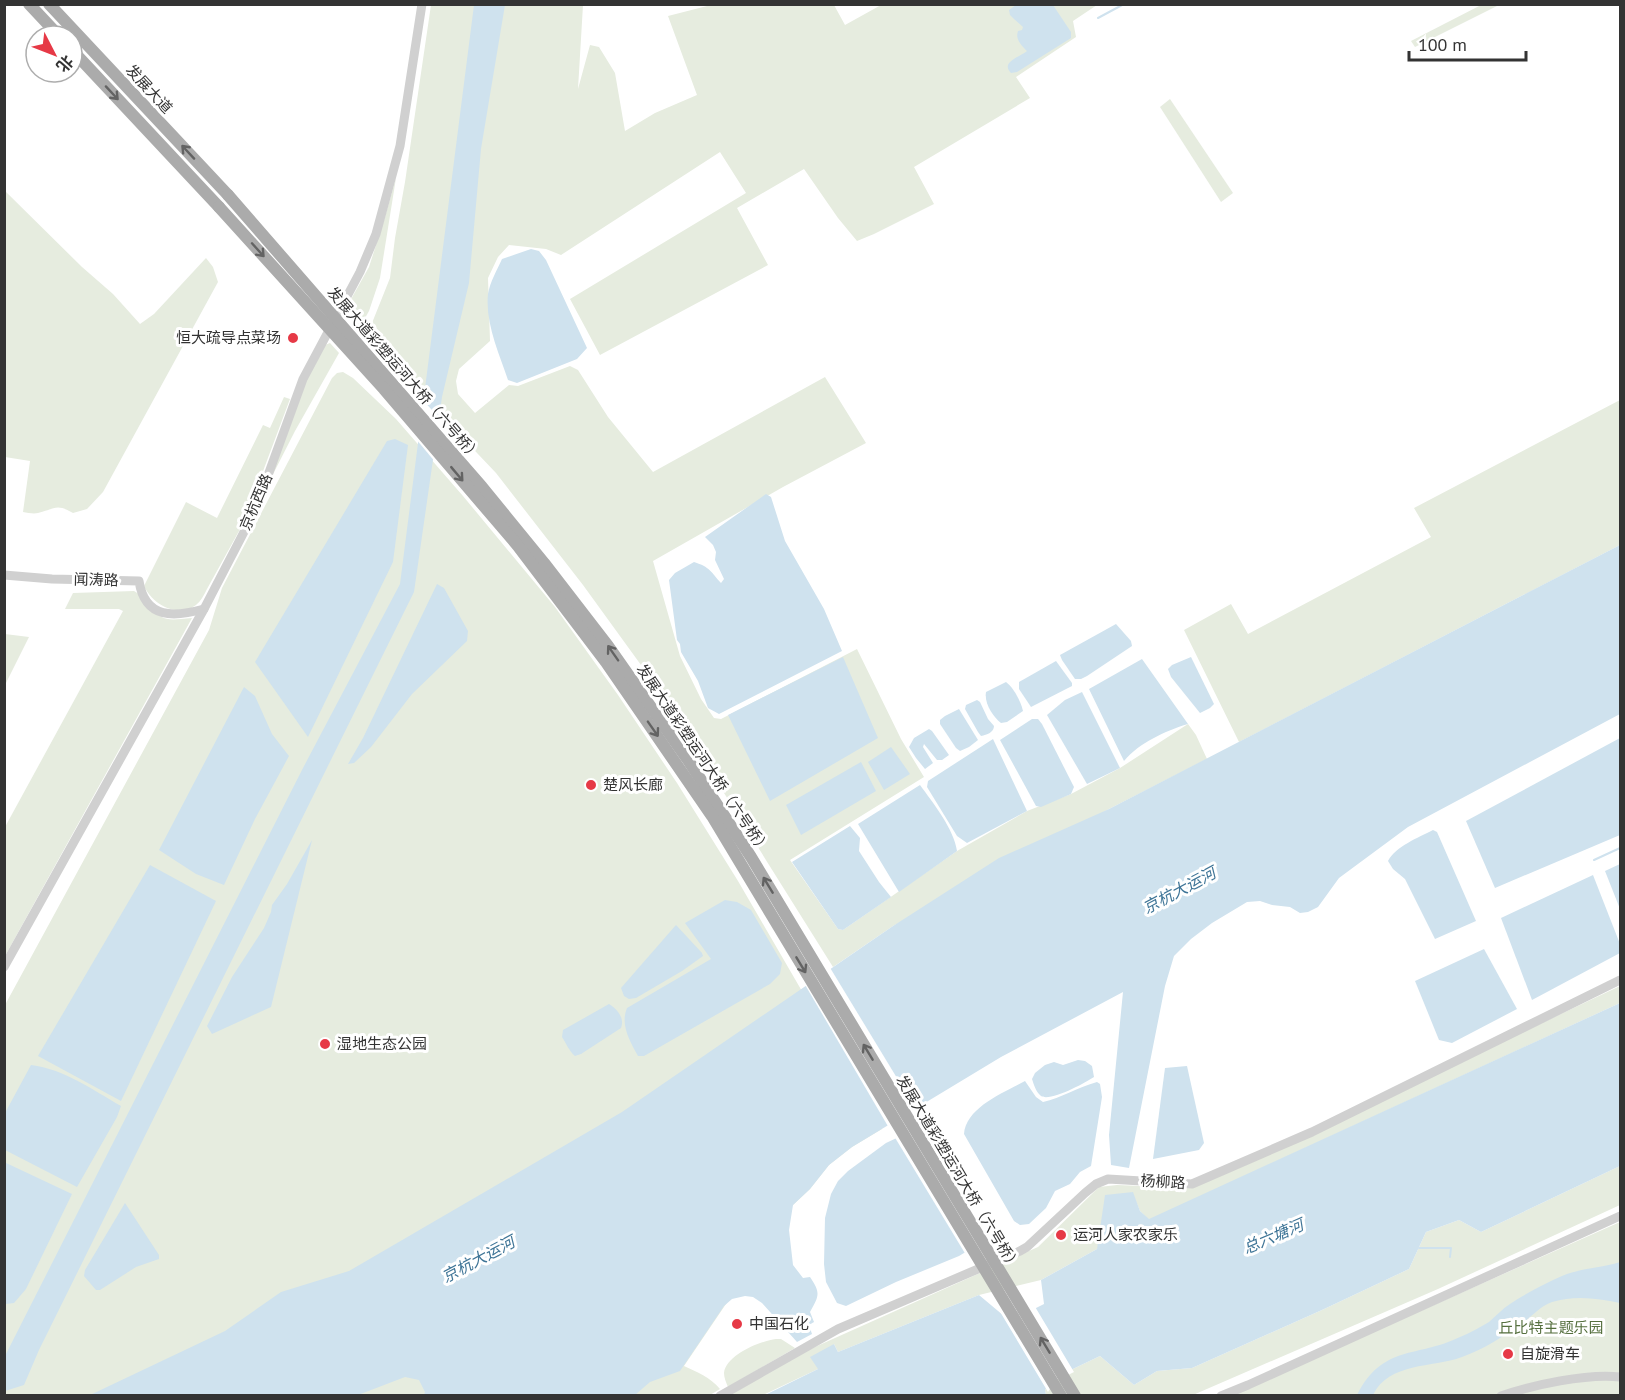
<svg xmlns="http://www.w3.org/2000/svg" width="1625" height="1400" viewBox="0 0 1625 1400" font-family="'PT Sans','Noto Sans SC',sans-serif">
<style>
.green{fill:#e6ecdf}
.water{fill:#cfe2ee}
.pier{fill:#fff}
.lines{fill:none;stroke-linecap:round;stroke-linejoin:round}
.stream{stroke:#cfe2ee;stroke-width:2}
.minor{stroke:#d0d0d0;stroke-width:9}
.major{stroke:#ababab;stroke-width:12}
.major-bridge{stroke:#ababab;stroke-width:12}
.oneway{stroke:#636363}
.poi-dot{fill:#e63946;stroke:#fff;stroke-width:2}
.labels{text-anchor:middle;stroke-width:6;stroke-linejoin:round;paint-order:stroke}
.street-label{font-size:15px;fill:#333;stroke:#fff}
.poi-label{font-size:15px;fill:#333;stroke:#fff;text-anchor:start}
.park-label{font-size:15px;fill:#56703f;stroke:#fff}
.water-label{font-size:16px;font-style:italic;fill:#3f7597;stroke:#fff}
</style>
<rect width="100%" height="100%" fill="#fff"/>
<g class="green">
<polygon points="723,4 834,5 845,25 881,5 1097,5 1073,21 1076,37 1016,77 1030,98 914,167 934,204 874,234 857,241 838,218 804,169 737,208 768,265 600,355 570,299 746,193 720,152 561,255 546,249 509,245 498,257 488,278 490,341 459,369 456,381 458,394 475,413 509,385 518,386 570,366 578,370 608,417 653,472 825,377 866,443 783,487 653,561 680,656 701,699 714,718 721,719 857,649 901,739 924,777 790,860 838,929 843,930 957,851 1027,811 1071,794 1120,768 1188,724 1196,735 1207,759 1109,809 893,926 833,967 662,694 583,585 496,473 440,414 368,333 390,278 395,238 405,182 431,5 583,5 578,89 590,45 599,47 615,73 625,131 655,113 697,95 668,16 711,5 716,5 716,6"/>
<polygon points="1483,4 1499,5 1415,47 1411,41"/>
<polygon points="1170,99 1233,193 1221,202 1160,107"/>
<polygon points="396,178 380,278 369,311 360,327 345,310 369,267 385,217"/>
<path d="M 4,190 L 82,267 L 113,294 L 140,324 L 154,314 L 206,258 L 213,267 L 218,282 L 103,492 L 87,509 L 73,513 C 56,503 55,509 38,513 C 34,514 28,513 23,512 L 30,461 L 5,457 Z"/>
<polygon points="330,343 339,353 295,431 267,486 304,384 325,345"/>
<path d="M 343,372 L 353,378 L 396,419 L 463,496 L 555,607 L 618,695 L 677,783 L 738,881 L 882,1129 L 852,1147 L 829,1165 L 810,1189 L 793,1205 L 684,1366 C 697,1372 710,1377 720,1389 L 710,1395 L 5,1396 L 5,1005 L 209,630 L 222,588 L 332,378 L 337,373 Z"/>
<path d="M 284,397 L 290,399 L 244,522 L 207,589 C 204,595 201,601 196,605 C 178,619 152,604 144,586 L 186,502 L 217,518 L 263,425 L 270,428 Z"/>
<polygon points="1620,400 1620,545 1239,742 1184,630 1231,604 1248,634 1431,537 1414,508"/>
<path d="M 134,591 C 140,594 144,599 148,604 C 163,623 169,620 192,618 L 5,956 L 5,827 L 123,611 L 119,609 L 65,609 L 73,593 Z"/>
<polygon points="5,634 29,637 5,685 4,634"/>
<polygon points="1620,986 1620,1003 1149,1220 1140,1211 1132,1192 1097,1249 1059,1270 1041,1280 979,1295 838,1352 834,1344 818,1369 763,1395 728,1396 806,1351 1038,1247 1099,1187 1117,1185 1189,1188 1202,1184"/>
<polygon points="1620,1166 1620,1205 1438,1289 1193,1395 1046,1396 1045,1390 1052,1379 1100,1356 1134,1385 1157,1371 1192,1368 1322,1310 1409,1269 1426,1232 1459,1220 1481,1232"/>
<polygon points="1620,1222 1620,1395 1232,1395"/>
<path d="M 776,1339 L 781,1339 L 795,1348 L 728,1387 C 726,1382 724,1378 724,1373 C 726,1355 760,1341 776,1339 Z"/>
</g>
<g class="water">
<polygon points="474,5 505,5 481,149 469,283 442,397 414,592 39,1350 24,1385 5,1391 5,1356 303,768 400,584"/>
<path d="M 1016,5 L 1053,5 L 1071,32 L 1071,38 L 1017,72 L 1011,73 C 1000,62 1020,57 1027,51 C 1021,45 1015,39 1018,31 L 1022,30 L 1023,27 L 1014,19 L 1010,15 L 1009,10 Z"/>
<path d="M 531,249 L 539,251 L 546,260 L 587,348 L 577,359 L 517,383 L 508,380 C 499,353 485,323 488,294 C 490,282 497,270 502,259 Z"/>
<polygon points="395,439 408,445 393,562 308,737 255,662 387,441"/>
<path d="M 766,494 L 771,497 L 785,541 L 824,609 L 842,651 L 719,714 L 708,708 L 698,681 L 681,652 L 680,644 L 677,640 L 669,580 L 675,573 L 694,562 C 710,567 711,572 721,583 L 724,579 L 715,560 L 716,552 L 713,545 L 705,537 Z"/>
<path d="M 1620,545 L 1620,714 L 1408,827 L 1339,878 L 1318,907 L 1308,912 L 1300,913 L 1290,907 L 1272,905 L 1260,901 L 1247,902 L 1212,923 L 1191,939 L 1174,956 L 1165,986 L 1129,1168 L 1111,1165 L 1109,1135 L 1123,992 L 1001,1057 L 852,1147 L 829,1165 L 810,1189 L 793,1205 L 789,1230 L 793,1265 L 803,1278 L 810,1277 C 821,1293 819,1296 810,1312 L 814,1322 L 809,1325 L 812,1334 L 797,1342 L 762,1303 L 753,1297 L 745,1296 L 732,1299 L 724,1306 L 680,1371 L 650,1382 L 635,1395 L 424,1395 L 425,1392 L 419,1380 L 405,1377 L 358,1395 L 88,1396 L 225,1331 L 281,1292 L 349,1271 L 622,1112 L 893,926 L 999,858 L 1109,809 Z"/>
<polygon points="437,584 444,588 468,631 467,641 412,694 371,747 354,763 348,764 363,738"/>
<polygon points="1116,624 1131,641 1132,646 1087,676 1081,679 1075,679 1062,660 1060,655"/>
<polygon points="843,657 878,738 770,801 728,715"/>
<polygon points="1191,657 1214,704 1210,708 1200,713 1171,677 1168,669 1172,665"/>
<path d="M 1142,659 L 1188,724 C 1165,731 1139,743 1124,761 L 1089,689 Z"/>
<polygon points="1056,661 1072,683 1072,686 1031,707 1019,689 1019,682"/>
<path d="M 1006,682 C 1014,688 1021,702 1023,711 L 1007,722 L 1001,723 C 993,717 984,703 986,692 Z"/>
<polygon points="244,687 255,696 272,734 289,756 255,819 224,885 196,874 159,850"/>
<polygon points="1082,692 1120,768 1087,784 1047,715 1065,700"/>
<path d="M 977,700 L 980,702 L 988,719 L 994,726 C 994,732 987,735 981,736 L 978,732 L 965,709 L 966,705 Z"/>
<polygon points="959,709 978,740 969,747 960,751 956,748 940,724 940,720 945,716"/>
<polygon points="1032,719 1038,719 1042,724 1074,787 1071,794 1041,807 1036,806 1000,740"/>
<polygon points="929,729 932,731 949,755 942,760 937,760 924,744 923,747 933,763 925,769 916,758 909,747 914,738"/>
<polygon points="1620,738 1620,835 1495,888 1466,821"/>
<polygon points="993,739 1027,811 967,843 957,836 927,787 928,781"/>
<polygon points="891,747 910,774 884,790 868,762"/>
<polygon points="861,762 876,791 801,835 786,805"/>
<path d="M 920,785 C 933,803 954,829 957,851 L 899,892 L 858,824 Z"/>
<polygon points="850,826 860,838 859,851 879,882 891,897 843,930 838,929 792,862"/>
<path d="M 1433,830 L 1437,832 L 1476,921 L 1435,939 L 1405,879 L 1393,869 L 1388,861 C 1396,846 1418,838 1433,830 Z"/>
<polygon points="312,840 271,1007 212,1034 207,1026 232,977 264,928 271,912 272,905 287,884"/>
<polygon points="1620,864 1620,909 1605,871"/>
<polygon points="150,865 216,901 121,1101 38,1056"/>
<polygon points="1593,875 1620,944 1620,953 1532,1000 1501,918"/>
<path d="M 725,900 L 737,902 L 751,910 L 782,963 L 780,974 L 770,984 L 644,1056 L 638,1056 C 630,1041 620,1025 627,1008 L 711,959 L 685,923 Z"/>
<polygon points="676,925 702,953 703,956 682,971 636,998 629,999 624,996 621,988"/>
<polygon points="1484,949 1517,1009 1452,1043 1439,1040 1415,981"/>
<polygon points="1620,1003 1620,1166 1481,1232 1459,1220 1426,1232 1409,1269 1322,1310 1192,1368 1157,1371 1134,1385 1100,1356 1052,1379 1045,1390 1046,1395 763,1396 818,1369 810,1357 834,1344 838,1352 979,1295 1010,1321 1044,1304 1041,1280 1097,1249 1105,1195 1133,1192 1140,1211 1149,1219"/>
<path d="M 609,1004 C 617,1009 625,1018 621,1028 L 581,1054 L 575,1056 C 569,1051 566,1043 562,1037 L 563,1030 Z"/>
<path d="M 1078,1060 L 1085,1061 L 1092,1066 L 1094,1077 C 1085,1083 1050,1102 1041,1096 C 1036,1092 1034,1085 1032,1079 L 1035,1073 L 1045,1065 L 1054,1062 L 1063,1065 Z"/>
<path d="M 31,1065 C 64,1069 93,1090 121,1106 L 117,1117 L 77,1187 L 5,1150 L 5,1113 Z"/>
<polygon points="1187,1066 1204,1143 1199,1150 1153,1159 1165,1068"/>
<path d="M 1025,1081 L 1036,1097 L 1043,1102 C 1061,1098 1078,1087 1097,1082 L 1100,1084 L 1102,1097 L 1091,1166 L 1080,1172 L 1070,1184 L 1055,1191 L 1046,1208 L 1029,1224 L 1020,1225 L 1014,1221 L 964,1134 C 966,1107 1005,1092 1025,1081 Z"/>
<polygon points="920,1127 989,1238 959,1256 896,1282 846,1306 837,1303 826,1282 824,1264 825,1218 831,1194 838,1181 848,1171 886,1143"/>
<polygon points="4,1162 72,1194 26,1289 14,1303 6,1304 4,1304"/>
<polygon points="125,1203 159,1255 159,1259 136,1267 100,1290 96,1290 84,1276 85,1270"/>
<path d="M 1620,1262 L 1620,1303 C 1597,1298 1575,1295 1552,1302 C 1540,1306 1533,1316 1522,1323 C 1503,1337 1484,1349 1462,1357 C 1432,1368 1389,1362 1373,1395 L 1357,1395 C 1383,1344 1417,1358 1460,1337 C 1470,1333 1480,1327 1489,1322 C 1496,1316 1502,1309 1510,1304 C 1523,1295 1548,1282 1562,1276 C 1581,1268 1601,1268 1620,1262 Z"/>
</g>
<g class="pier">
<polygon points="421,398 442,421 436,463 416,439"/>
<polygon points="829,966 917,1111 889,1128 804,983"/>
<polygon points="919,1124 927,1128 992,1236 991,1240 966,1255 894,1136"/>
<polygon points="996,1305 1011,1317 1034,1305 1074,1372 1054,1382 1048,1392"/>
</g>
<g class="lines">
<g class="stream">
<polyline points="1098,18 1124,4"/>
<polyline points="1594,860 1620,848"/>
<polyline points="1419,1248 1451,1248 1450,1257"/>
</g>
<g class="minor">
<path d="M 4,575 L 52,579 L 139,581 C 145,620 175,617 204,609"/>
<polyline points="4,967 204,609 245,530 259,500 303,379 360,272 376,234 400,146 422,4"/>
<polyline points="720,1396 838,1329 1020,1251 1027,1247 1085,1193 1096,1184 1108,1179 1192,1184 1312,1132 1620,980"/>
<polyline points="1221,1396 1248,1385 1620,1216"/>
<path d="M 1501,1396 C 1532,1385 1588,1373 1620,1377"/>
</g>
<g class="major">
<polyline points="29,4 59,36"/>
<polyline points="49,4 228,195"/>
<polyline points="72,50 219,207"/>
</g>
<g class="major-bridge">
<polyline points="228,195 482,487 544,563 608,646 688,760 751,857 1075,1396"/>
<polyline points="219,207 384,389 518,546 606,662 712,816 1061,1396"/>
</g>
</g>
<defs><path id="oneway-shaft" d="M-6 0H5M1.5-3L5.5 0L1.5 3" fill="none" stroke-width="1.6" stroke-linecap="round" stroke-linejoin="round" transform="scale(1.5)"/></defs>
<g class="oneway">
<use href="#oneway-shaft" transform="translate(112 93) rotate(47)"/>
<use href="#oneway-shaft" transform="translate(188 152) rotate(-133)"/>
<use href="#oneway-shaft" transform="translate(258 250) rotate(48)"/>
<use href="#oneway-shaft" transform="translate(457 474) rotate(50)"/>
<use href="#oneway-shaft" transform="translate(613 653) rotate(-125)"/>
<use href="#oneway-shaft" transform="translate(653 729) rotate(55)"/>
<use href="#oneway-shaft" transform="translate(768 885) rotate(-121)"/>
<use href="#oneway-shaft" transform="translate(801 965) rotate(59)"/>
<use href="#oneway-shaft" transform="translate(868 1052) rotate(-121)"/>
<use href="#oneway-shaft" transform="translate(1045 1345) rotate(-121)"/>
</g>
<g class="poi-dot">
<circle cx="293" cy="338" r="6"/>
<circle cx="591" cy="785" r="6"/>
<circle cx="325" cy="1044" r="6"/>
<circle cx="1061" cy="1235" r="6"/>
<circle cx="737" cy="1324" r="6"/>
<circle cx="1508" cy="1354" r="6"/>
</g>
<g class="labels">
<g class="street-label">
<text transform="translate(149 89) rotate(47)" y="5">发展大道</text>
<text transform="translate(404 374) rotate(49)" y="5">发展大道彩塑运河大桥（六号桥）</text>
<text transform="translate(256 502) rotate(-67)" y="5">京杭西路</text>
<text transform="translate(96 580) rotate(1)" y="5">闻涛路</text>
<text transform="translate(703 759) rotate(56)" y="5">发展大道彩塑运河大桥（六号桥）</text>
<text transform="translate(958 1173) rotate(59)" y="5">发展大道彩塑运河大桥（六号桥）</text>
<text transform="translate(1163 1182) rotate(3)" y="5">杨柳路</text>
</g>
<g class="poi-label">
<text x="281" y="343" text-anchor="end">恒大疏导点菜场</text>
<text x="603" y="790">楚风长廊</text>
<text x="337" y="1049">湿地生态公园</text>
<text x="1073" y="1240">运河人家农家乐</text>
<text x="749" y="1329">中国石化</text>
<text x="1520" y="1359">自旋滑车</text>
</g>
<g class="park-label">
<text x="1551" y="1333">丘比特主题乐园</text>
</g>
<g class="water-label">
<text transform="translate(1179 890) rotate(-28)" y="6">京杭大运河</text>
<text transform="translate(1273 1236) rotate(-23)" y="6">总六塘河</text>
<text transform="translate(478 1259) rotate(-28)" y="6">京杭大运河</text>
</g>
</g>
<rect width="1625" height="1400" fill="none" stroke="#333333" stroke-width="12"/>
<g transform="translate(54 54) rotate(132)"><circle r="28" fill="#ffffff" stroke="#adadad" stroke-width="1.5"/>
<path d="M0-4.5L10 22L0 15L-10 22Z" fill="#e63946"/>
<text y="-9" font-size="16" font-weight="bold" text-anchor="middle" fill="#333333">北</text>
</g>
<path d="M1409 51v9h117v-9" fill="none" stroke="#333333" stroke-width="3"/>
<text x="1418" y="51" font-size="18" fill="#333333" stroke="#ffffff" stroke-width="4.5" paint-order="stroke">100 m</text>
</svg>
